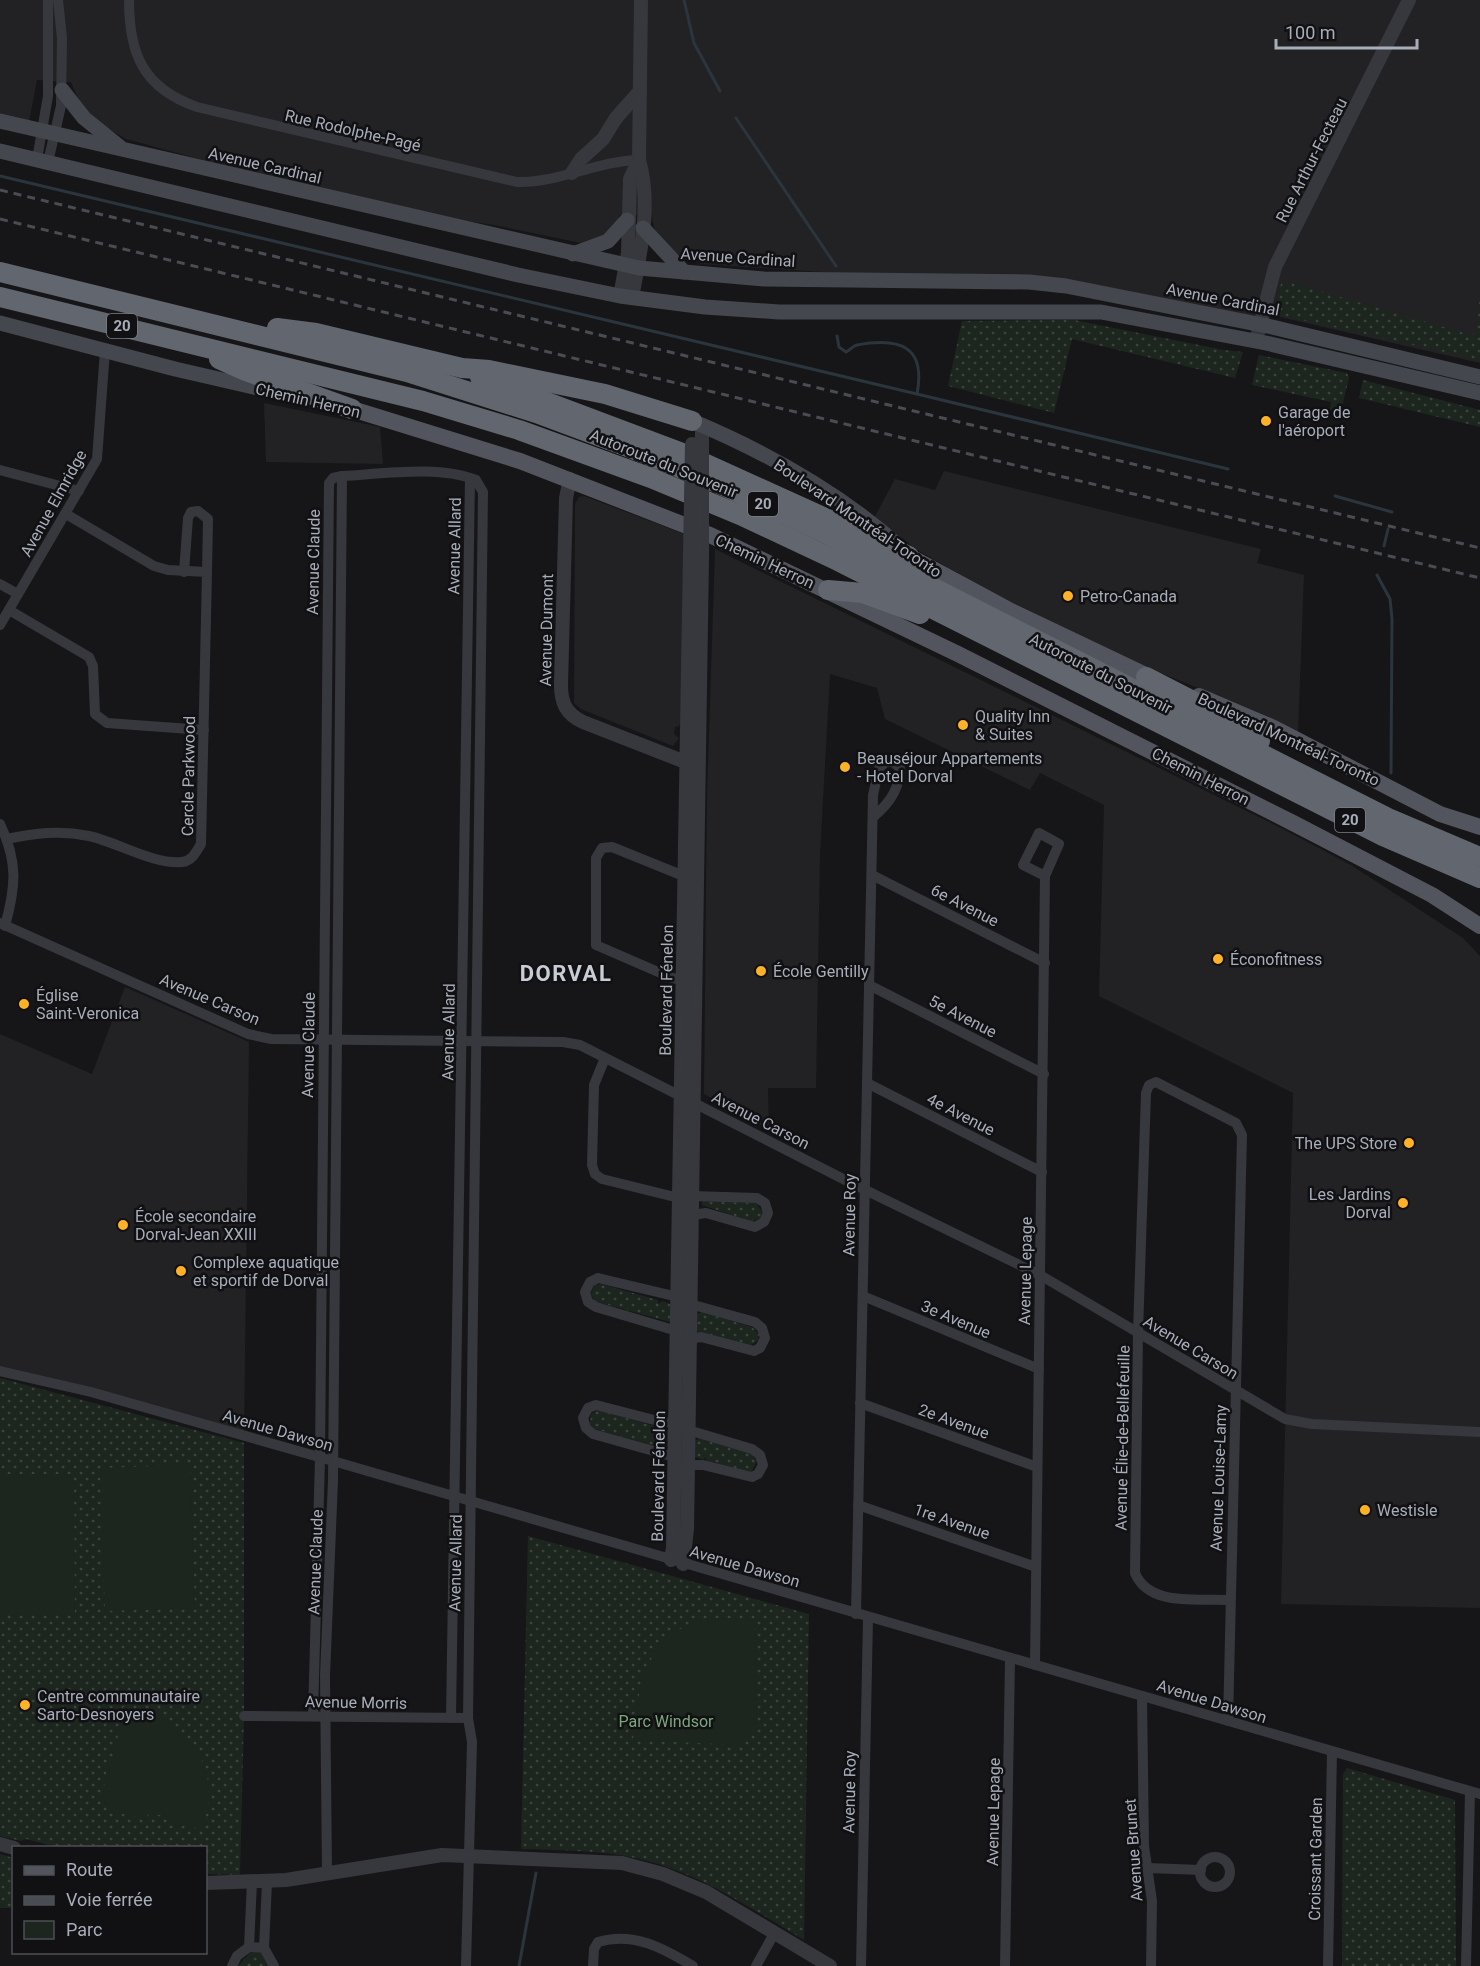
<svg xmlns="http://www.w3.org/2000/svg" width="1480" height="1966" viewBox="0 0 1480 1966" font-family="Roboto,sans-serif">
<style>
.built{fill:#222225}
.green{fill:url(#green-dots)}
.pitch{fill:#1d261e}
.lines{fill:none;stroke-linecap:round;stroke-linejoin:round}
.stream{stroke:#2b353d;stroke-width:3}
.minor{stroke:#36383d;stroke-width:10}
.tertiary{stroke:#36383d;stroke-width:14}
.secondary{stroke:#44474e;stroke-width:15}
.primary{stroke:#52555d;stroke-width:16}
.motorway{stroke:#62666f;stroke-width:20}
.rail{stroke:#494c53;stroke-width:3;stroke-dasharray:8 6;stroke-linecap:butt}
.tertiary-bridge{stroke:#36383d;stroke-width:14}
.poi-dot{fill:#ffb127;stroke:#111113;stroke-width:2}
.labels{text-anchor:middle;stroke-width:5;stroke-linejoin:round;paint-order:stroke}
.shield{fill:#111113;stroke:#7a7e87;stroke-width:1.5}
.shield-label{font-size:15px;font-weight:bold;fill:#a7adb9}
.street-label{font-size:16px;fill:#a7adb9;stroke:#111113}
.poi-label{font-size:16px;fill:#a7adb9;stroke:#111113;text-anchor:start}
.park-label{font-size:16px;fill:#7ca67e;stroke:#111113}
.district-label{font-size:22px;font-weight:bold;letter-spacing:1.5px;fill:#c8ccd5;stroke:#111113}
</style>
<defs>
<pattern id="green-dots" width="8" height="8" patternUnits="userSpaceOnUse" patternTransform="scale(1.5)"><rect width="8" height="8" fill="#1d261e"/><path d="M2 2h.1M6 6h.1" fill="none" stroke="#3b433d" stroke-width="1.8" stroke-linecap="round"/></pattern>
</defs>
<rect width="100%" height="100%" fill="#161618"/>
<g class="built">
<polygon points="0,0 1480,0 1480,363 1280,317 1233,314 1080,284 852,274 702,264 672,252 655,231 651,215 620,215 612,232 581,243 494,225 430,216 272,179 126,139 98,123 80,104 71,82 37,80 29,122 0,114"/>
<polygon points="264,403 380,427 383,464 266,462"/>
<polygon points="944,471 1261,549 1257,563 1304,575 1298,732 1255,711 1136,663 993,593 919,551 874,518 895,479 935,490"/>
<polygon points="584,496 684,534 682,719 679,726 675,727 674,734 679,738 673,746 581,709 574,703 575,504 579,497"/>
<polygon points="715,549 1281,828 1351,865 1463,938 1480,956 1480,1608 1281,1604 1293,1093 1099,996 1104,805 1040,773 1030,790 885,719 877,688 830,674 820,854 816,1088 768,1088 769,1130 704,1094 707,796"/>
<polygon points="125,987 249,1042 244,1431 0,1376 0,1034 92,1074"/>
</g>
<g class="green">
<polygon points="1282,280 1471,335 1477,332 1480,293 1480,360 1280,315 1276,302"/>
<polygon points="1074,320 1224,350 1243,352 1235,378 1072,339 1054,413 948,386 962,321"/>
<polygon points="1259,355 1347,373 1349,378 1341,411 1330,410 1331,402 1252,385"/>
<polygon points="1363,380 1480,410 1480,427 1359,398"/>
<polygon points="702,1201 756,1203 763,1213 760,1219 750,1221 702,1205"/>
<polygon points="601,1284 658,1300 658,1304 662,1301 670,1304 670,1322 594,1301 591,1293 595,1285"/>
<polygon points="702,1312 752,1327 759,1334 758,1340 750,1346 697,1331 697,1314"/>
<polygon points="0,1378 244,1443 244,1716 240,1875 206,1874 206,1848 57,1847 26,1839 21,1841 0,1836"/>
<polygon points="598,1410 668,1430 668,1447 658,1447 595,1429 590,1424 591,1414"/>
<polygon points="700,1439 750,1453 757,1461 751,1472 707,1461 705,1457 704,1460 695,1457 695,1440"/>
<path d="M 528,1536 L 809,1614 L 804,1940 C 750,1908 697,1871 635,1858 C 598,1850 559,1850 521,1849 Z"/>
<polygon points="1347,1768 1455,1800 1456,1966 1342,1966 1343,1774"/>
<polygon points="0,1854 13,1858 13,1908 0,1908"/>
<polygon points="255,1952 262,1954 269,1966 238,1966 249,1954"/>
</g>
<g class="pitch">
<polygon points="190,1465 195,1608 105,1611 100,1468"/>
<polygon points="0,1474 74,1474 75,1614 0,1615"/>
<path d="M 713,1618 L 754,1620 L 757,1727 L 740,1745 L 633,1740 C 639,1682 645,1630 713,1618 Z"/>
<path d="M 123,1707 C 168,1713 208,1743 209,1793 C 209,1806 205,1818 203,1829 L 171,1824 L 171,1817 L 148,1813 L 147,1818 L 111,1812 L 102,1799 L 108,1763 L 113,1764 Z"/>
</g>
<g class="lines">
<g class="stream">
<polyline points="684,0 694,43 720,91"/>
<polyline points="736,118 836,266"/>
<polyline points="0,176 917,394"/>
<path d="M 837,336 L 839,347 L 846,352 C 850,350 853,346 857,345 C 901,337 926,347 917,394 L 1228,469"/>
<polyline points="1335,496 1392,512"/>
<polyline points="1384,546 1388,529"/>
<polyline points="1377,575 1390,599 1392,619 1391,773"/>
<polyline points="519,1966 536,1873"/>
</g>
<g class="minor">
<path d="M 129,0 C 129,54 143,88 197,107 L 517,182 C 559,183 597,161 639,160"/>
<polyline points="37,159 48,96 48,0"/>
<polyline points="48,162 61,106 62,38 58,0"/>
<polyline points="0,470 79,491"/>
<polyline points="184,572 188,518 191,512 198,511 208,519 207,572"/>
<polyline points="0,584 18,594"/>
<polyline points="9,610 89,657 93,666 95,714 107,723 204,730"/>
<polyline points="0,625 97,459 105,350"/>
<path d="M 0,824 C 18,862 16,886 5,926"/>
<path d="M 7,839 C 35,833 60,830 89,836 C 117,842 154,865 182,862 C 192,861 196,852 201,844 L 207,572 L 168,570 L 154,566 L 66,514"/>
<polyline points="872,875 1045,963"/>
<polyline points="0,923 248,1034 271,1039 563,1042 580,1045 853,1184 1040,1275 1285,1419 1312,1424 1480,1432"/>
<polyline points="683,980 672,978 596,945 596,858 602,848 612,847 691,879"/>
<polyline points="869,985 1044,1074"/>
<polyline points="605,1058 594,1085 592,1165 595,1174 602,1179 679,1198"/>
<polyline points="867,1083 1042,1172"/>
<polyline points="692,1215 706,1213 755,1227 764,1222 768,1213 765,1203 757,1198 692,1196"/>
<polyline points="863,1296 1039,1369"/>
<polyline points="677,1331 596,1307 588,1302 585,1292 590,1282 598,1278 678,1297"/>
<polyline points="689,1339 701,1337 754,1351 760,1348 765,1338 762,1328 755,1322 690,1304"/>
<polyline points="0,1371 91,1392 333,1461 1480,1794"/>
<polyline points="860,1403 1037,1467"/>
<polyline points="675,1457 593,1434 586,1428 583,1418 588,1408 596,1405 658,1421 676,1423"/>
<polyline points="687,1465 703,1465 752,1477 758,1474 763,1465 760,1455 752,1449 688,1430"/>
<polyline points="858,1505 1036,1567"/>
<path d="M 856,1614 L 873,795 L 879,768 L 886,762 L 893,762 L 900,768 C 900,788 888,805 873,817"/>
<polyline points="1035,1665 1045,876 1059,844 1039,833 1023,865 1045,876"/>
<polyline points="1142,1696 1144,1846 1152,1901 1151,1966"/>
<polyline points="244,1716 468,1718"/>
<path d="M 313,1716 L 320,1458 L 329,483 L 333,478 L 342,476 C 382,474 439,465 476,480 L 483,492 L 468,1718 L 472,1742 L 466,1966"/>
<polyline points="451,1718 470,478"/>
<path d="M 1228,1721 L 1242,1135 L 1236,1123 L 1156,1082 L 1149,1085 L 1146,1093 L 1138,1332 L 1135,1573 C 1149,1607 1198,1598 1229,1600"/>
<circle cx="1215" cy="1872" r="15"/>
<polyline points="1148,1868 1201,1870"/>
<polyline points="327,1872 325,1676 333,1480 342,476"/>
<polyline points="249,1947 252,1882"/>
<polyline points="264,1948 267,1882"/>
<polyline points="232,1966 237,1956 249,1947 264,1948 274,1966"/>
<path d="M 593,1966 L 594,1949 L 598,1942 C 634,1931 664,1949 693,1966"/>
<polyline points="756,1966 775,1932"/>
<polyline points="861,1966 868,1618"/>
<polyline points="1005,1966 1010,1659"/>
<polyline points="1328,1966 1332,1752"/>
<polyline points="1466,1966 1470,1792"/>
</g>
<g class="tertiary">
<polyline points="572,173 581,159 603,139 616,118 640,91"/>
<polyline points="620,296 628,253 630,179 639,160"/>
<path d="M 632,298 C 640,253 652,206 639,160 L 641,0"/>
<polyline points="1258,333 1275,267 1409,0"/>
<polyline points="702,425 702,449"/>
<path d="M 570,479 L 566,498 L 561,685 C 561,703 566,714 583,722 L 693,765"/>
<polyline points="671,1560 673,1548 690,553"/>
<polyline points="683,1564 687,1529 702,558"/>
<polyline points="0,1844 14,1848"/>
<polyline points="206,1883 286,1880 442,1855 622,1863 663,1874 706,1892 830,1966"/>
</g>
<g class="secondary">
<polyline points="62,90 84,118 120,147"/>
<polyline points="0,121 639,268 764,279 1029,282 1066,286 1272,327 1480,377"/>
<polyline points="0,151 518,275 620,296 705,307 779,312 1101,312 1266,343 1480,393"/>
<polyline points="643,228 684,272"/>
<polyline points="573,254 608,241 627,220"/>
<polyline points="0,323 175,369 297,397"/>
<path d="M 692,421 C 766,452 841,494 901,548"/>
</g>
<g class="primary">
<polyline points="352,409 520,461 710,535 958,654 1293,823 1432,895 1480,926"/>
<polyline points="909,556 1011,611 1158,681"/>
<polyline points="1199,696 1274,728 1440,814 1480,827"/>
</g>
<g class="motorway">
<polyline points="0,272 407,372 536,413 630,448 717,483 831,536 1388,818 1480,857"/>
<polyline points="0,297 423,401 519,430 651,478 740,515 838,561 1383,836 1480,878"/>
<polyline points="277,328 316,333 462,368 489,370 605,394 692,421"/>
<polyline points="219,359 246,371 352,409"/>
<polyline points="480,377 680,452 909,556"/>
<polyline points="828,590 863,593 920,614"/>
<polyline points="1146,677 1226,718 1260,741"/>
</g>
<g class="rail">
<polyline points="0,190 1480,548"/>
<polyline points="0,219 1480,578"/>
</g>
<g class="tertiary-bridge">
<polyline points="702,449 702,558"/>
<polyline points="690,553 692,444"/>
</g>
</g>
<g class="poi-dot">
<circle cx="1266" cy="421" r="6"/>
<circle cx="1068" cy="596" r="6"/>
<circle cx="963" cy="725" r="6"/>
<circle cx="845" cy="767" r="6"/>
<circle cx="1218" cy="959" r="6"/>
<circle cx="761" cy="971" r="6"/>
<circle cx="24" cy="1004" r="6"/>
<circle cx="1409" cy="1143" r="6"/>
<circle cx="1403" cy="1203" r="6"/>
<circle cx="123" cy="1225" r="6"/>
<circle cx="181" cy="1271" r="6"/>
<circle cx="1365" cy="1510" r="6"/>
<circle cx="25" cy="1705" r="6"/>
</g>
<g class="labels">
<g class="shield">
<rect x="107" y="314" width="30" height="24" rx="4.5"/>
<rect x="748" y="492" width="30" height="24" rx="4.5"/>
<rect x="1335" y="808" width="30" height="24" rx="4.5"/>
</g>
<g class="shield-label">
<text x="122" y="331">20</text>
<text x="763" y="509">20</text>
<text x="1350" y="825">20</text>
</g>
<g class="street-label">
<text transform="translate(353 130) rotate(13)" y="6">Rue Rodolphe-Pagé</text>
<text transform="translate(1311 160) rotate(-63)" y="6">Rue Arthur-Fecteau</text>
<text transform="translate(265 165) rotate(13)" y="6">Avenue Cardinal</text>
<text transform="translate(738 257) rotate(4)" y="6">Avenue Cardinal</text>
<text transform="translate(1223 299) rotate(11)" y="6">Avenue Cardinal</text>
<text transform="translate(308 400) rotate(13)" y="6">Chemin Herron</text>
<text transform="translate(664 463) rotate(22)" y="6">Autoroute du Souvenir</text>
<text transform="translate(53 503) rotate(-61)" y="6">Avenue Elmridge</text>
<text transform="translate(858 518) rotate(34)" y="6">Boulevard Montréal-Toronto</text>
<text transform="translate(454 546) rotate(-89)" y="6">Avenue Allard</text>
<text transform="translate(765 561) rotate(25)" y="6">Chemin Herron</text>
<text transform="translate(313 562) rotate(-89)" y="6">Avenue Claude</text>
<text transform="translate(546 630) rotate(-89)" y="6">Avenue Dumont</text>
<text transform="translate(1101 673) rotate(27)" y="6">Autoroute du Souvenir</text>
<text transform="translate(1289 739) rotate(25)" y="6">Boulevard Montréal-Toronto</text>
<text transform="translate(188 776) rotate(-89)" y="6">Cercle Parkwood</text>
<text transform="translate(1201 776) rotate(27)" y="6">Chemin Herron</text>
<text transform="translate(965 905) rotate(27)" y="6">6e Avenue</text>
<text transform="translate(666 990) rotate(-89)" y="6">Boulevard Fénelon</text>
<text transform="translate(210 999) rotate(23)" y="6">Avenue Carson</text>
<text transform="translate(963 1016) rotate(27)" y="6">5e Avenue</text>
<text transform="translate(448 1032) rotate(-89)" y="6">Avenue Allard</text>
<text transform="translate(308 1045) rotate(-89)" y="6">Avenue Claude</text>
<text transform="translate(961 1114) rotate(27)" y="6">4e Avenue</text>
<text transform="translate(761 1120) rotate(27)" y="6">Avenue Carson</text>
<text transform="translate(849 1215) rotate(-89)" y="6">Avenue Roy</text>
<text transform="translate(1025 1271) rotate(-89)" y="6">Avenue Lepage</text>
<text transform="translate(956 1319) rotate(23)" y="6">3e Avenue</text>
<text transform="translate(1191 1347) rotate(31)" y="6">Avenue Carson</text>
<text transform="translate(954 1421) rotate(20)" y="6">2e Avenue</text>
<text transform="translate(278 1430) rotate(16)" y="6">Avenue Dawson</text>
<text transform="translate(1122 1438) rotate(-89)" y="6">Avenue Élie-de-Bellefeuille</text>
<text transform="translate(658 1476) rotate(-89)" y="6">Boulevard Fénelon</text>
<text transform="translate(1218 1478) rotate(-88)" y="6">Avenue Louise-Lamy</text>
<text transform="translate(952 1521) rotate(19)" y="6">1re Avenue</text>
<text transform="translate(315 1562) rotate(-88)" y="6">Avenue Claude</text>
<text transform="translate(455 1563) rotate(-89)" y="6">Avenue Allard</text>
<text transform="translate(745 1566) rotate(16)" y="6">Avenue Dawson</text>
<text transform="translate(1212 1701) rotate(17)" y="6">Avenue Dawson</text>
<text transform="translate(356 1702) rotate(1)" y="6">Avenue Morris</text>
<text transform="translate(849 1792) rotate(-89)" y="6">Avenue Roy</text>
<text transform="translate(993 1812) rotate(-89)" y="6">Avenue Lepage</text>
<text transform="translate(1133 1850) rotate(-94)" y="6">Avenue Brunet</text>
<text transform="translate(1315 1859) rotate(-89)" y="6">Croissant Garden</text>
</g>
<g class="poi-label">
<text x="1278" y="418">Garage de<tspan x="1278" dy="18">l'aéroport</tspan></text>
<text x="1080" y="602">Petro-Canada</text>
<text x="975" y="722">Quality Inn<tspan x="975" dy="18">&amp; Suites</tspan></text>
<text x="857" y="764">Beauséjour Appartements<tspan x="857" dy="18">- Hotel Dorval</tspan></text>
<text x="1230" y="965">Éconofitness</text>
<text x="773" y="977">École Gentilly</text>
<text x="36" y="1001">Église<tspan x="36" dy="18">Saint-Veronica</tspan></text>
<text x="1397" y="1149" text-anchor="end">The UPS Store</text>
<text x="1391" y="1200" text-anchor="end">Les Jardins<tspan x="1391" dy="18">Dorval</tspan></text>
<text x="135" y="1222">École secondaire<tspan x="135" dy="18">Dorval-Jean XXIII</tspan></text>
<text x="193" y="1268">Complexe aquatique<tspan x="193" dy="18">et sportif de Dorval</tspan></text>
<text x="1377" y="1516">Westisle</text>
<text x="37" y="1702">Centre communautaire<tspan x="37" dy="18">Sarto-Desnoyers</tspan></text>
</g>
<g class="park-label">
<text x="666" y="1727">Parc Windsor</text>
</g>
<g class="district-label">
<text x="566" y="981">DORVAL</text>
</g>
</g>
<rect x="12" y="1846" width="195" height="108" fill="#111113" stroke="#4d4f55" stroke-width="1.5"/>
<rect x="24" y="1866" width="30" height="9" fill="#52555d" stroke="#4d4f55" stroke-width="1.5"/>
<text x="66" y="1876" font-size="18" fill="#a7adb9">Route</text>
<rect x="24" y="1896" width="30" height="9" fill="#494c53" stroke="#4d4f55" stroke-width="1.5"/>
<text x="66" y="1906" font-size="18" fill="#a7adb9">Voie ferrée</text>
<rect x="24" y="1921" width="30" height="18" fill="#1d261e" stroke="#4d4f55" stroke-width="1.5"/>
<text x="66" y="1936" font-size="18" fill="#a7adb9">Parc</text>
<path d="M1276 39v9h141v-9" fill="none" stroke="#a7adb9" stroke-width="3"/>
<text x="1285" y="39" font-size="18" fill="#a7adb9" stroke="#111113" stroke-width="4.5" paint-order="stroke">100 m</text>
</svg>
